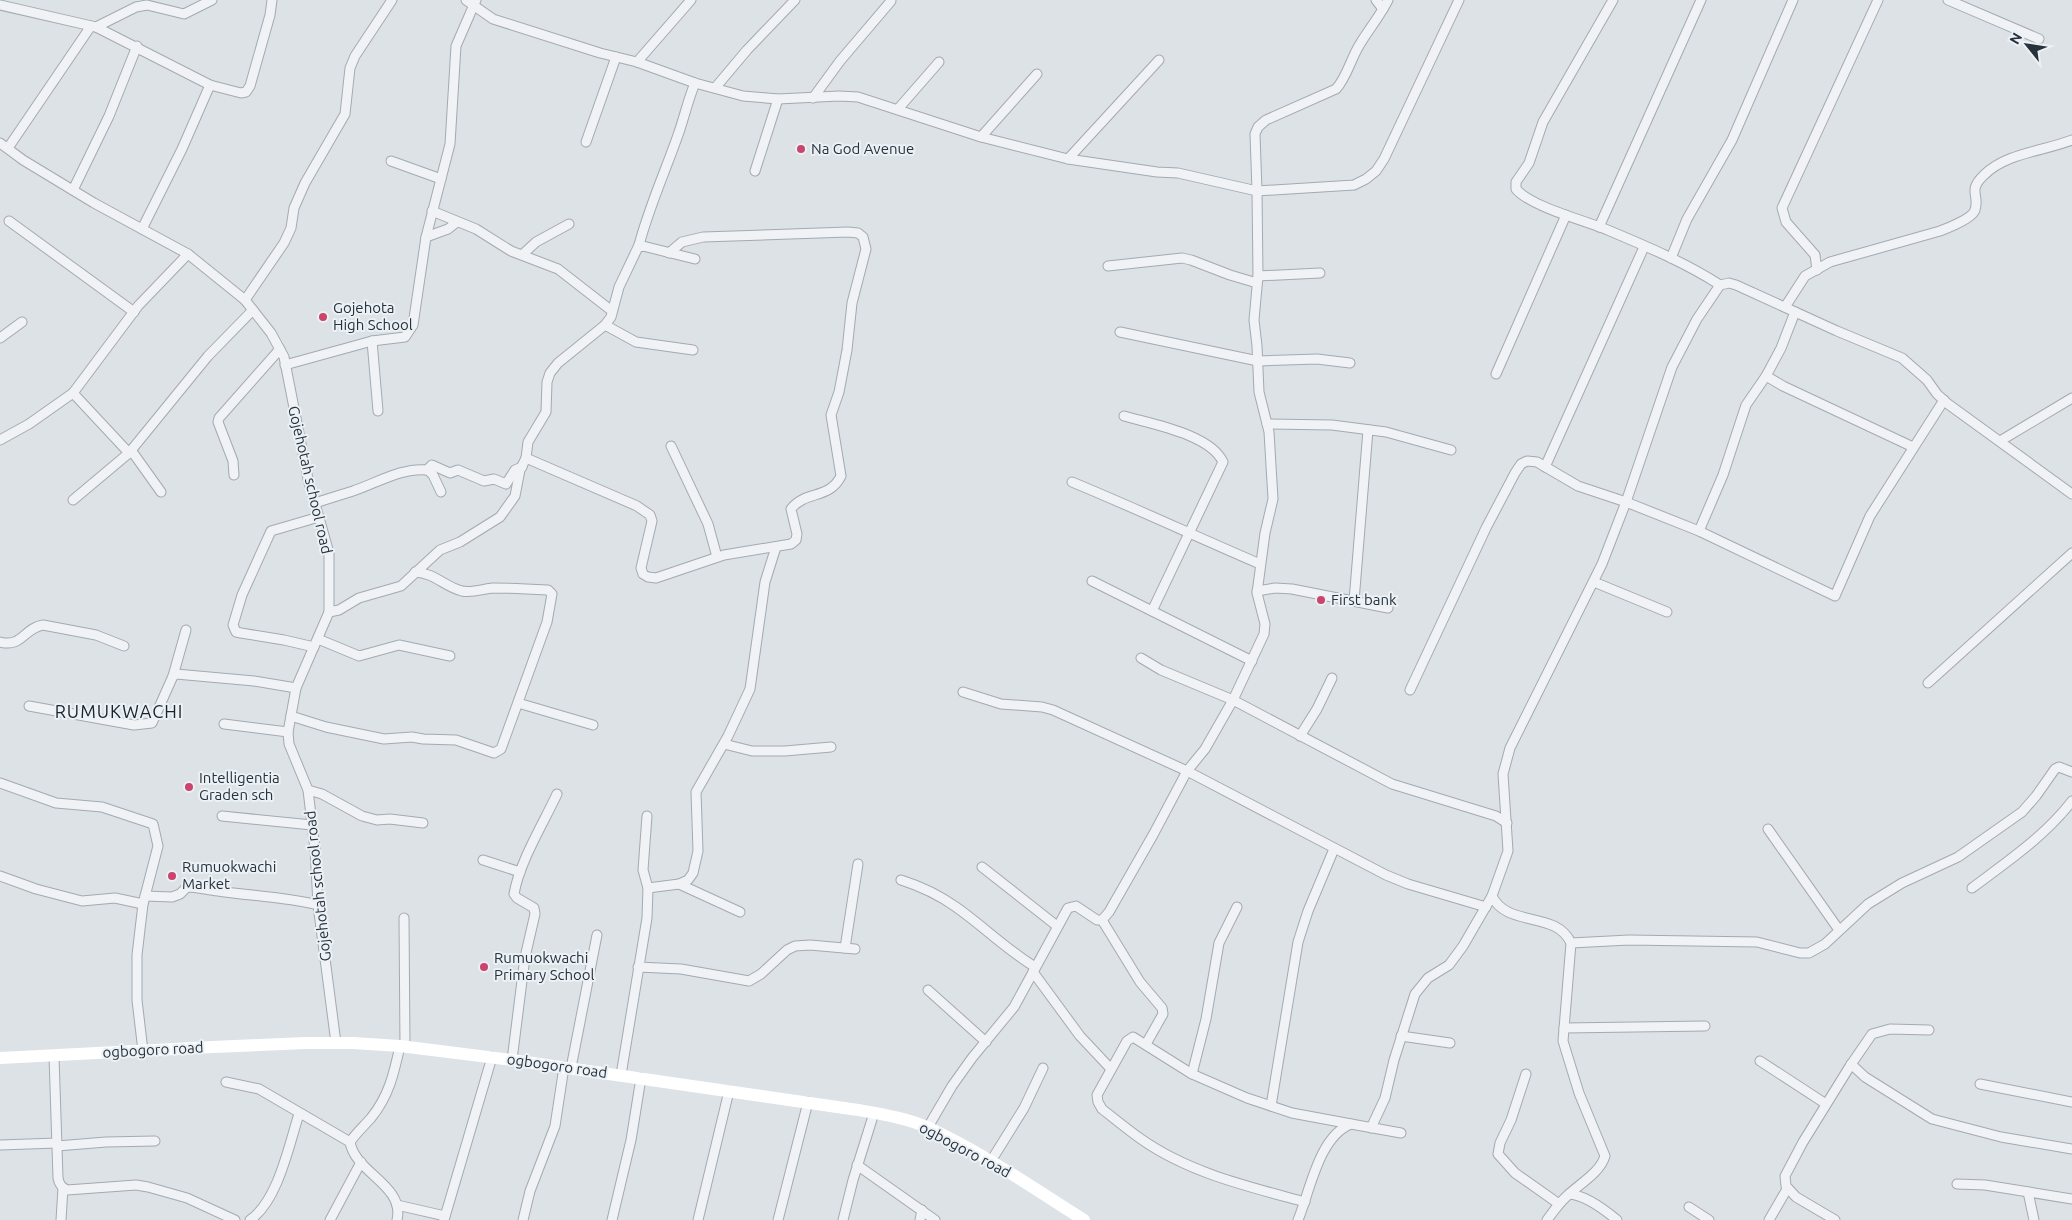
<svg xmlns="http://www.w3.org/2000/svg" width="2072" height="1220" viewBox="0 0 2072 1220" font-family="Ubuntu,sans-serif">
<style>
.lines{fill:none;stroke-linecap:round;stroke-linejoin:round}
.street-casing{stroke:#a3aab1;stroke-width:11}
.street{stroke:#f0f2f5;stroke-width:9}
.secondary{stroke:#fff;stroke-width:12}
.poi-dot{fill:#ca446c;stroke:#ecf1f5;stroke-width:2}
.labels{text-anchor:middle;stroke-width:4;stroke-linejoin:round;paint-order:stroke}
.poi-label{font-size:15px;fill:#27323d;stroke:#ecf1f5;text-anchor:start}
.street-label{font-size:15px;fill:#27323d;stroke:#ecf1f5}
.quarter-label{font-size:18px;letter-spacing:1px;fill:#19232e;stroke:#ecf1f5}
</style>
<rect width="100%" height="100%" fill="#dde2e7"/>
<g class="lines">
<g class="street-casing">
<g id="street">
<path d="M 466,0 L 493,19 L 600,53 L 637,62 L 695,83 L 743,96 L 778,99 L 839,96 L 858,97 L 981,137 L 1068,159 L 1157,172 L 1178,173 L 1257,191 L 1255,134 L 1258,127 L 1266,120 L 1336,89 C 1347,77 1351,58 1360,44 C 1369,29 1380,16 1388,0"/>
<polyline points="1376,0 1383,9"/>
<path d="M 1613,0 L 1543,122 L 1529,163 L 1516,182 L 1516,189 C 1531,207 1587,221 1610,231 C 1648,247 1686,263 1720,285"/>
<polyline points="1948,0 2039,39"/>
<polyline points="0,5 96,27 210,85 182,149 142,229"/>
<polyline points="96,27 136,7 147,5 184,14 212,0"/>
<polyline points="637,62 691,0"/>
<polyline points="210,85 241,93 246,92 250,86 270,15 272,0"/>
<polyline points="715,88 747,50 795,0"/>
<polyline points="813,98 840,61 891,1"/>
<polyline points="898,109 939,62"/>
<polyline points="981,137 1037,74"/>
<polyline points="586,142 616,57"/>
<polyline points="0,143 23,160 94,203 188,254 245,300 271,333 284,357 308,479 329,553 329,612 296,688 288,732 289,744 308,790 315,849 318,905 336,1043"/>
<polyline points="8,148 91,26"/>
<polyline points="1068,159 1159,60"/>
<polyline points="391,161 441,179"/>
<polyline points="755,171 778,99"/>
<polyline points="73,190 109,116 137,46"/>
<polyline points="432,211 476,229 511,251 558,269 612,311"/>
<polyline points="9,221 134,312"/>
<polyline points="1599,227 1701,0"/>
<polyline points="426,237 448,229 457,222"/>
<path d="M 639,245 C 649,207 665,172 678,135 C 684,118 688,100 695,83"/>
<polyline points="522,255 536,242 569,224"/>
<polyline points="1671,258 1687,219 1732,140 1793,0"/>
<polyline points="1108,266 1182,258 1191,260 1230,275 1257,283"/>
<polyline points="1817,270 1815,255 1786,222 1782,208 1878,0"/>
<polyline points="1258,276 1320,273"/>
<polyline points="245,300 284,243 291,228 294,208 305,183 345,114 350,68 355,56 392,0"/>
<path d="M 1785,307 L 1805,276 L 1830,262 L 1940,231 C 1948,228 1973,218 1975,210 C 1980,195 1967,191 1984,175 C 2006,153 2044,151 2072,140"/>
<polyline points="605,325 636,342 693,350"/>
<polyline points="1120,332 1258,361 1317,359 1350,363"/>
<polyline points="0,338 22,322"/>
<polyline points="372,341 378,411"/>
<polyline points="285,365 372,341 405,337 413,325 426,237 450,144 456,46 476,0"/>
<polyline points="1496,374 1566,215"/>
<polyline points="1766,376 1783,386 1913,447"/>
<polyline points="73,393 129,453"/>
<path d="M 1124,416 C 1151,424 1210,434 1223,462 L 1152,611"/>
<polyline points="1267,424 1332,425 1386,432 1451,450"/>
<polyline points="0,440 29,424 73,393 138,306 188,254"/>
<polyline points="2000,441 2072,398"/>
<polyline points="671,446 708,524 717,557"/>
<polyline points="131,450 161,492"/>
<path d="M 526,458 L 637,506 L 650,515 L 652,521 L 641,568 L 643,574 L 648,577 L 656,578 L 724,555 L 791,544 L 796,540 L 797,534 L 791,509 C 806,490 829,500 841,476 L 831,415 L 839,392 L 847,350 L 852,303 L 866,249 L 863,237 L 858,233 L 848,232 L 703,237 L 682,242 L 669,253"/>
<polyline points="1545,467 1644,247"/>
<polyline points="427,470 432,465 450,473 458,470 484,481 494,479 506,484 515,470 522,467"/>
<polyline points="234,475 233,461 218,422 219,418 280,349"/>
<path d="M 1072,482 C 1135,508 1197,537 1260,564"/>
<polyline points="73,500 129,453 208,356 253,310"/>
<path d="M 315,503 C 327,499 340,495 353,491 C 377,483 402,467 428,470 L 433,475 L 441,492"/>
<polyline points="1699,531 1723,475 1746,405 1766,376 1781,348 1795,312"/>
<polyline points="1092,581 1252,661"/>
<polyline points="1594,582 1667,612"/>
<polyline points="1257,591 1275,588 1292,589 1388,608"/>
<polyline points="1354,601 1368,430"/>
<polyline points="329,612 339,610 359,598 401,586 440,550 460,542 500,517 515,496 520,470 526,458 528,442 546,412 547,382 550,373 558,363 605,325 611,317 619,287 639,245 695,259"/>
<polyline points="318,639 359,656 399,645 450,656"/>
<path d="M 0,642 C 22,648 24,628 43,625 L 96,635 L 124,646"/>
<polyline points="314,647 284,640 241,633 236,632 233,625 242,595 271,531 319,517"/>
<polyline points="1141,658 1161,670 1233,700 1392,784 1496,816 1507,823"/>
<polyline points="173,676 176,674 254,681 296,688"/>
<polyline points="1928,683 2072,553"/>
<polyline points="1410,690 1486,528 1515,473 1521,464 1527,461 1537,462 1578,486 1626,502 1699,531 1835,596 1870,516 1944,400"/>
<polyline points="963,692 1001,704 1042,707 1053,710 1187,771 1386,875 1408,884 1486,907"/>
<polyline points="518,703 593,725"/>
<polyline points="29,706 134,725 152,723 173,676 186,630"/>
<path d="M 291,716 L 326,727 L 384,739 L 412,737 L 423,739 L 456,740 L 494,753 L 501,749 L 547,622 L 552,594 L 548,590 C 530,589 511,588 493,588 C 483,589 472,593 462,591 C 445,587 435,573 415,572"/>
<polyline points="224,724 288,732"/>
<polyline points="1300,736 1317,709 1332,678"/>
<polyline points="724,744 752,751 785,751 831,747"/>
<polyline points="0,783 56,803 102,807 153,824 158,846 143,904 137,955 137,1000 143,1051"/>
<polyline points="308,790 322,794 362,816 377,820 390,819 423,823"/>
<polyline points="222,816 312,825"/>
<polyline points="1768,829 1839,930"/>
<polyline points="483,860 520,872"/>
<polyline points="982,867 1057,926"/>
<polyline points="0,876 36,889 82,901 115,898 143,904"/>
<path d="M 901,880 C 920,886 939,895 956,907 C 983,926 1007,950 1035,967"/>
<polyline points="679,884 740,912"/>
<polyline points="648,888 679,884 688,880 693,873 698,851 696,792 728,736 750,689 765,582 776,547"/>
<path d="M 1972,888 C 2008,861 2045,836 2072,801"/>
<path d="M 145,896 L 172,897 L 180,894 L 187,887 C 198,887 207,890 218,891 C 252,896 285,897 318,905"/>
<path d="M 1492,896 C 1507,928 1556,910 1571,943 L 1563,1041 L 1579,1093 L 1605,1156 C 1600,1173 1579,1184 1567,1196 C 1559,1203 1553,1212 1547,1220"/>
<polyline points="404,918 405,1046"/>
<polyline points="1102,920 1140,982 1162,1008 1163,1014 1146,1044"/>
<polyline points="1571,943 1629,940 1757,942 1800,953 1809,953 1825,944 1868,904 1902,883 1958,857 2022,812 2036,796 2055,769 2059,767 2072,772"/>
<polyline points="845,948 858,864"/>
<polyline points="638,967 681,969 749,981 761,974 787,950 795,946 810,945 855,949"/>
<polyline points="1033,972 1080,1036 1111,1069"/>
<polyline points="928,990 986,1042"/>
<polyline points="1564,1028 1705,1026"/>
<polyline points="1401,1036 1450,1043"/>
<path d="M 54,1056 L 58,1178 C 59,1184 61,1187 67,1190 L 136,1185 L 148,1187 L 187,1198 L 235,1220"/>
<path d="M 512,1060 L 525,957 L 535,914 L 534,908 L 517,898 L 514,894 C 519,863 543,824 557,794"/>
<polyline points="1760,1061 1826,1104"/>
<polyline points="1851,1064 1865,1077 1932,1119 2001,1137 2072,1149"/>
<polyline points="571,1068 597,935"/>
<polyline points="1192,1074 1206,1019 1219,943 1237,907"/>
<polyline points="1526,1074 1511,1120 1500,1143 1498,1154 1515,1173 1559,1204"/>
<polyline points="621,1075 647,918 648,888 643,870 647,816"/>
<polyline points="226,1082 259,1089 350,1142"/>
<polyline points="1980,1084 2072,1102"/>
<polyline points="1271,1106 1298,942 1308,911 1334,849"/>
<polyline points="928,1127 952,1086 972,1058 1014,1007 1068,908 1076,906 1097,920 1102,920 1109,912 1153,835 1187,771 1205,749 1233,700 1264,634 1265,624 1257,593 1265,533 1273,499 1269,432 1259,392 1257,346 1254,320 1258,276 1257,191 1354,185 1366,179 1376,171 1384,159 1459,0"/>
<polyline points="1371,1128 1385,1098 1394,1060 1415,994 1428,978 1449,965 1463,946 1492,896 1508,851 1503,774 1510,748 1602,564 1626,502 1672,367 1697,319 1720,285 1729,283 1736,285 1837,331 1902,358 1927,380 1937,394 1948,404 2072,494"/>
<polyline points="0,1145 57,1143"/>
<polyline points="57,1146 106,1142 155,1141"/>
<polyline points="991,1161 1024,1108 1043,1068"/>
<polyline points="857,1165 935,1220"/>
<polyline points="1957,1184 1985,1185 2072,1199"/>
<polyline points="2028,1192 2034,1220"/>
<path d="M 1569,1194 C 1585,1195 1605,1210 1617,1220"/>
<path d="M 1305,1202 C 1250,1187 1189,1173 1141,1139 C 1128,1130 1115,1119 1102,1109 L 1098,1102 L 1097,1095 L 1127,1041 L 1133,1037 L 1192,1074 L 1247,1098 L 1292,1113 L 1351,1124"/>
<polyline points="397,1205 445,1216"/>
<polyline points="1689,1207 1709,1220"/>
<polyline points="61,1220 63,1188"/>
<path d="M 250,1220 C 278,1201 289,1145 299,1114"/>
<polyline points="330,1220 361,1162"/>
<path d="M 397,1220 C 405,1185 355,1173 350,1142 C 356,1133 364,1126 371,1118 C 389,1096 394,1073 400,1046"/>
<polyline points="444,1220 492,1057"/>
<polyline points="523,1220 530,1191 555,1126 564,1067"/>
<polyline points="612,1220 631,1140 641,1078"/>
<polyline points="698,1220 729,1091"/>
<polyline points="778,1220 808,1102"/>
<polyline points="843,1220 853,1180 874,1113"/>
<polyline points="920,1220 922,1210"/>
<path d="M 1298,1220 C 1310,1191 1319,1136 1351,1124 L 1401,1133"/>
<polyline points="1769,1220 1787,1189"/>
<polyline points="1835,1220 1796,1197 1786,1186 1785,1176 1803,1142 1850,1066 1872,1034 1890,1029 1929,1030"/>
</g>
</g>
<use href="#street" class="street"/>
<path class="secondary" d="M 0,1058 L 213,1047 L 305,1043 L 353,1043 L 400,1046 L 512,1060 L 858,1110 C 881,1114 907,1118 929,1128 C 983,1153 1033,1188 1084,1220"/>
</g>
<g class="poi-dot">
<circle cx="801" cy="149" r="5"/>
<circle cx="323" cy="317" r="5"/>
<circle cx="1321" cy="600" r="5"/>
<circle cx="189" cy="787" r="5"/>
<circle cx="172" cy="876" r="5"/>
<circle cx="484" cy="967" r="5"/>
</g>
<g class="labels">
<g class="poi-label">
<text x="811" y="154">Na God Avenue</text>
<text x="333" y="313">Gojehota<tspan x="333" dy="17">High School</tspan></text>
<text x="1331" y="605">First bank</text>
<text x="199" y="783">Intelligentia<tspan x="199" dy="17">Graden sch</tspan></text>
<text x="182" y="872">Rumuokwachi<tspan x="182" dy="17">Market</tspan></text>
<text x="494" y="963">Rumuokwachi<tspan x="494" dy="17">Primary School</tspan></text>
</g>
<g class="street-label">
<text transform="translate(310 480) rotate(77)" y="5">Gojehotah school road</text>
<text transform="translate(318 886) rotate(-96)" y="5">Gojehotah school road</text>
<text transform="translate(153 1050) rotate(-3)" y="5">ogbogoro road</text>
<text transform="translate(557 1066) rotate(8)" y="5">ogbogoro road</text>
<text transform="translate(965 1150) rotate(28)" y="5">ogbogoro road</text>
</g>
<g class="quarter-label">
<text x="119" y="718">RUMUKWACHI</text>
</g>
</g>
<g transform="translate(2027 45) rotate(300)" stroke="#ecf1f5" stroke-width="4" paint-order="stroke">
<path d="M0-4L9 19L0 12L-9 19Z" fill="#27323d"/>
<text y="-8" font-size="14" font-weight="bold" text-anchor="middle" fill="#27323d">N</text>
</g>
</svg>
